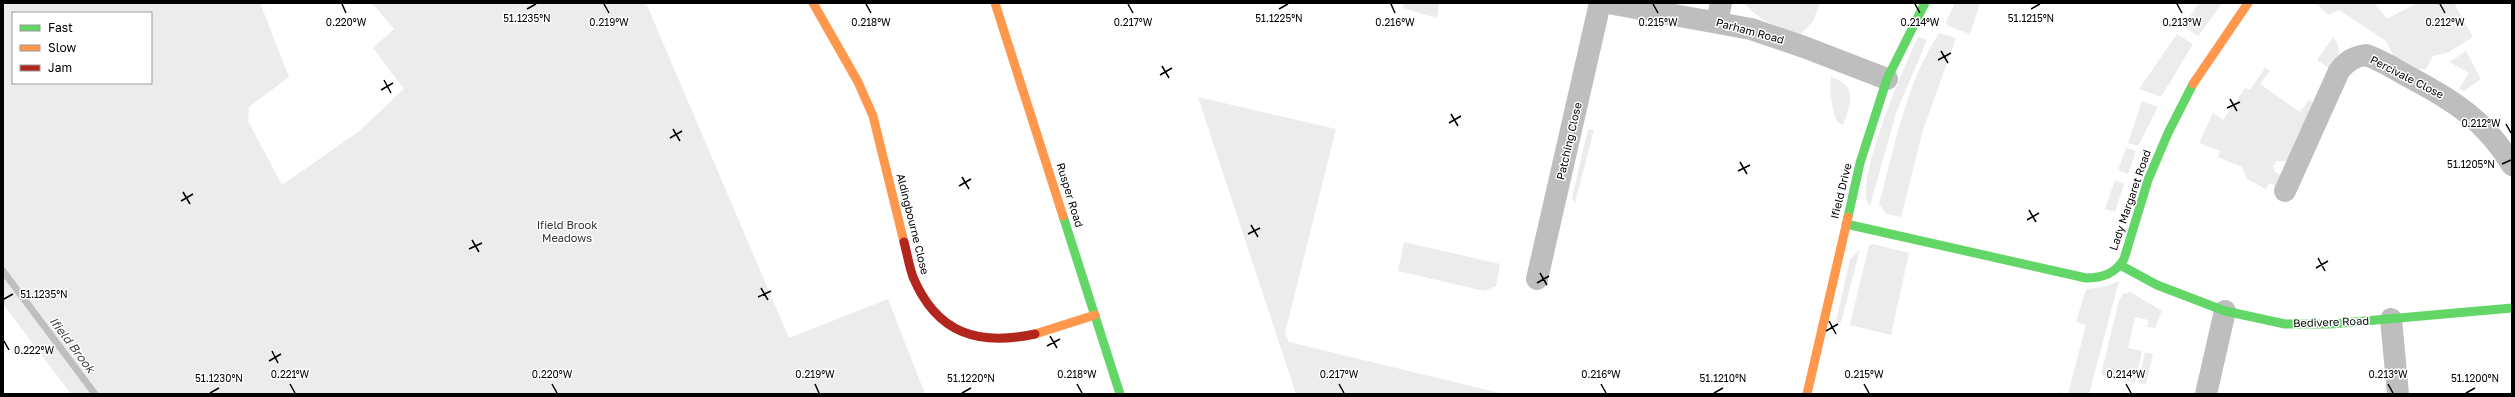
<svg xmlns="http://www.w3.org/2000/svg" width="2515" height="397" viewBox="0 0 2515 397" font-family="'Golos Text',sans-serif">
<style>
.green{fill:#ececec;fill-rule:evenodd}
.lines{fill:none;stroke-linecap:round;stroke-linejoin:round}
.stream{stroke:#bfbfbf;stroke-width:7}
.street{stroke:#bebebe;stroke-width:22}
.fast{stroke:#63d668;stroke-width:9}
.slow{stroke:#ff974d;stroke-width:9}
.jam{stroke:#b3261e;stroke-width:9}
.ticks{fill:none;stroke:#000;stroke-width:1.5}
.labels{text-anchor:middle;stroke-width:3;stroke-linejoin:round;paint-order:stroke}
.street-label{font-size:11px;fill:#000;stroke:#fff}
.park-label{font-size:11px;fill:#333;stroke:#fff}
.water-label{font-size:12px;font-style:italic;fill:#444;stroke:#fff}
.ticks-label{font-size:10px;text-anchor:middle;fill:#000;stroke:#fff;stroke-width:3;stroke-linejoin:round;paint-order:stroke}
</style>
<rect width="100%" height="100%" fill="#fff"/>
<g class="green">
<path d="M 3,3 L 260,3 L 289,77 L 249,107 L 248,121 L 282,185 L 358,132 L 404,89 L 373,48 L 394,29 L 372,3 L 646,3 L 789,338 L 888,299 L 925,394 L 71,394 L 3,304 ZM 13,13 L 151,13 L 151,83 L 13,83 Z"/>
<polygon points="1403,3 1439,3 1437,18 1403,8"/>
<path d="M 1744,3 L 1820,3 L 1813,21 L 1801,34 C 1778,28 1760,21 1744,3 Z"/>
<polygon points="1955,3 1980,3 1970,34 1948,26 1946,22"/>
<polygon points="2199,3 2222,3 2198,36 2183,26"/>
<polygon points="2316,3 2374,3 2387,19 2417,3 2454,3 2473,37 2447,53 2433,56 2426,69 2415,70 2394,57 2386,41 2339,10 2328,15"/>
<path d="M 1939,33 L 1956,38 L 1923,130 L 1901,217 L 1886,214 L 1879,204 C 1895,146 1906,84 1939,33 Z"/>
<polygon points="2177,34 2193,44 2161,97 2139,89"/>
<path d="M 1918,37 L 1927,40 L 1896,113 L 1870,206 C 1851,187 1906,62 1918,37 Z"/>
<path d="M 2333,37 C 2343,49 2338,58 2331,70 L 2317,60 Z"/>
<polygon points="2466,51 2481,79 2464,91 2459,89 2469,73 2449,62"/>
<polygon points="2265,68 2270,71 2260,84 2300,112 2310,99 2313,103 2287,161 2277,161 2273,166 2274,171 2280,175 2276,186 2269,183 2266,189 2247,179 2242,167 2218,157 2220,151 2199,143 2213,113 2223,120 2245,88 2250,90"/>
<path d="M 1831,77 C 1858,85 1851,105 1843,125 L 1837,122 C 1832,108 1829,92 1831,77 Z"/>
<polygon points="1198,97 1336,129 1285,333 1289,342 1504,394 1296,394"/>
<polygon points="2142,101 2158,107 2138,146 2128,143"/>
<polygon points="1588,129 1594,130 1575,203 1572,198"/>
<polygon points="2126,148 2136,151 2128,174 2118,170"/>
<polygon points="2115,180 2124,184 2115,212 2105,209"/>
<polygon points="1404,242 1500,264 1496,286 1484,291 1398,271"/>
<polygon points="1873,244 1909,253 1891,335 1850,325 1869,245"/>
<polygon points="1860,249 1841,323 1836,322 1850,259"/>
<polygon points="2119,281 2089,394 2058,394 2059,392 2068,394 2086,325 2076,322 2086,289 2103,287"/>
<polygon points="2130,292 2162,311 2155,328 2147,327 2148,320 2135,317 2128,348 2142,351 2135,383 2101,375 2119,300 2123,294"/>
<polygon points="2145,352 2153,354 2146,384 2138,383"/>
</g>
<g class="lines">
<polyline class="stream" points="3,271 95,394"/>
<g class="street">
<polyline points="1608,3 1751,29 1804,47 1887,79"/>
<polyline points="1717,22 1721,3"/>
<path d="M 2285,191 L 2339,71 C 2347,61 2353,57 2366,55 C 2381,60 2395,69 2409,77 C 2453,100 2486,121 2512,165"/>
<polyline points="1537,279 1600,3"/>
<polyline points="2391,319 2398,394"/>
<polyline points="2206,394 2225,311"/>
</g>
<g class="fast">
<polyline points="1063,216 1120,394"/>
<polyline points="1848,217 1860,163 1887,79 1925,3"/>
<path d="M 1846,224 L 2086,278 C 2102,278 2115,274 2124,259 L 2148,180 L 2168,133 L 2193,84"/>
<polyline points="2120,265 2157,285 2225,311 2285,324 2331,324 2512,308"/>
</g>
<g class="slow">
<polyline points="813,3 858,82 873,116 904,242"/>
<polyline points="995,3 1063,216"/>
<polyline points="2193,84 2248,3"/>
<polyline points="1035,334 1095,315"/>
<polyline points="1807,394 1848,217"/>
</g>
<path class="jam" d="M 904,242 C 907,253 909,266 913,277 C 937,334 978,346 1035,334"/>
</g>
<path class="ticks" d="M 342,4 L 346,13M 604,4 L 609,13M 866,4 L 871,13M 1128,4 L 1133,13M 1391,4 L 1395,13M 1653,4 L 1658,13M 1915,4 L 1920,13M 2177,4 L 2182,13M 2440,4 L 2445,13M 527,9 L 536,4M 1279,9 L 1288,4M 2031,9 L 2040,4M 1941,51 L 1948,63M 1938,60 L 1951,53M 1162,66 L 1169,78M 1160,75 L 1172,68M 384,80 L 391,93M 381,90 L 393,83M 2230,99 L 2237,111M 2227,108 L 2240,102M 1451,114 L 1458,126M 1449,123 L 1461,116M 2506,124 L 2511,133M 673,129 L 680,141M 670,138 L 682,131M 1740,162 L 1747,174M 2502,164 L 2511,160M 1738,171 L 1750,165M 962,177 L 969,189M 959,186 L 971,179M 183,192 L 190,204M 181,201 L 193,194M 2029,210 L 2036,222M 2027,220 L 2039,213M 1251,225 L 1258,237M 1248,234 L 1260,228M 472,240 L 479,252M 469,249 L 482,243M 2318,258 L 2325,271M 2316,268 L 2328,261M 1540,273 L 1547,285M 1537,283 L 1549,276M 761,288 L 768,300M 758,297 L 771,291M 4,299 L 13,294M 1829,321 L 1836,334M 1826,331 L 1838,324M 1050,336 L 1057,348M 4,341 L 9,350M 1047,346 L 1060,339M 272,351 L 278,363M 269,361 L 281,354M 290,384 L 295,393M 552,384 L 557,393M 815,384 L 819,393M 1077,384 L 1082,393M 1339,384 L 1344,393M 1601,384 L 1606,393M 1864,384 L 1869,393M 2126,384 L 2131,393M 2388,384 L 2393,393M 210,393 L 219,388M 962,393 L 971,388M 1714,393 L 1723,388M 2466,393 L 2475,388"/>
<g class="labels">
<g class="street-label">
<text transform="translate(1750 31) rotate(15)" y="4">Parham Road</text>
<text transform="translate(2407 77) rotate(27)" y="4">Percivale Close</text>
<text transform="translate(1569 141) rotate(-77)" y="4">Patching Close</text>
<text transform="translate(1841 191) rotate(-76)" y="4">Ifield Drive</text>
<text transform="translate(1070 195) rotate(73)" y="4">Rusper Road</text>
<text transform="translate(2130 200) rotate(-71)" y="4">Lady Margaret Road</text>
<text transform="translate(913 224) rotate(76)" y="4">Aldingbourne Close</text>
<text transform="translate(2331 322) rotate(-2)" y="4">Bedivere Road</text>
</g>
<g class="park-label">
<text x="567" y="229">Ifield Brook<tspan x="567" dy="13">Meadows</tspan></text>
</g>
<g class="water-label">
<text transform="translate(72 345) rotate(53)" y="4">Ifield Brook</text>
</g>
</g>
<g class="ticks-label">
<text x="1279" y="22">51.1225°N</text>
<text x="2031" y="22">51.1215°N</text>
<text x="527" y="22">51.1235°N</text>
<text x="346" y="26">0.220°W</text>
<text x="609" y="26">0.219°W</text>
<text x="871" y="26">0.218°W</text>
<text x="1133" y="26">0.217°W</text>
<text x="1395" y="26">0.216°W</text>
<text x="1658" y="26">0.215°W</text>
<text x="1920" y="26">0.214°W</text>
<text x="2182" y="26">0.213°W</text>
<text x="2445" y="26">0.212°W</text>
<text x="2481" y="127">0.212°W</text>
<text x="2471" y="168">51.1205°N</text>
<text x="44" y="298">51.1235°N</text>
<text x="34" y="354">0.222°W</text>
<text x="290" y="378">0.221°W</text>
<text x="552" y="378">0.220°W</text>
<text x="815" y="378">0.219°W</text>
<text x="1077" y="378">0.218°W</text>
<text x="1339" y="378">0.217°W</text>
<text x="1601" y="378">0.216°W</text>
<text x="1864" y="378">0.215°W</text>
<text x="2126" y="378">0.214°W</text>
<text x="2388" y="378">0.213°W</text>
<text x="219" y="382">51.1230°N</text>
<text x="971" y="382">51.1220°N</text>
<text x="1723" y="382">51.1210°N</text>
<text x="2475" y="382">51.1200°N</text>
</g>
<rect width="2515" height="397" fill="none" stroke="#000000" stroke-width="8"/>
<rect x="12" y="12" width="140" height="72" fill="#ffffff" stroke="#999999"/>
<rect x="20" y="25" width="20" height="6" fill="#63d668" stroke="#999999"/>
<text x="48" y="32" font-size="12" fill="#000000">Fast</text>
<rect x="20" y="45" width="20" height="6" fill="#ff974d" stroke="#999999"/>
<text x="48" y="52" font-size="12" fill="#000000">Slow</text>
<rect x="20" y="65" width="20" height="6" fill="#b3261e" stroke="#999999"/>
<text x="48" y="72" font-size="12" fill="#000000">Jam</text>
</svg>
